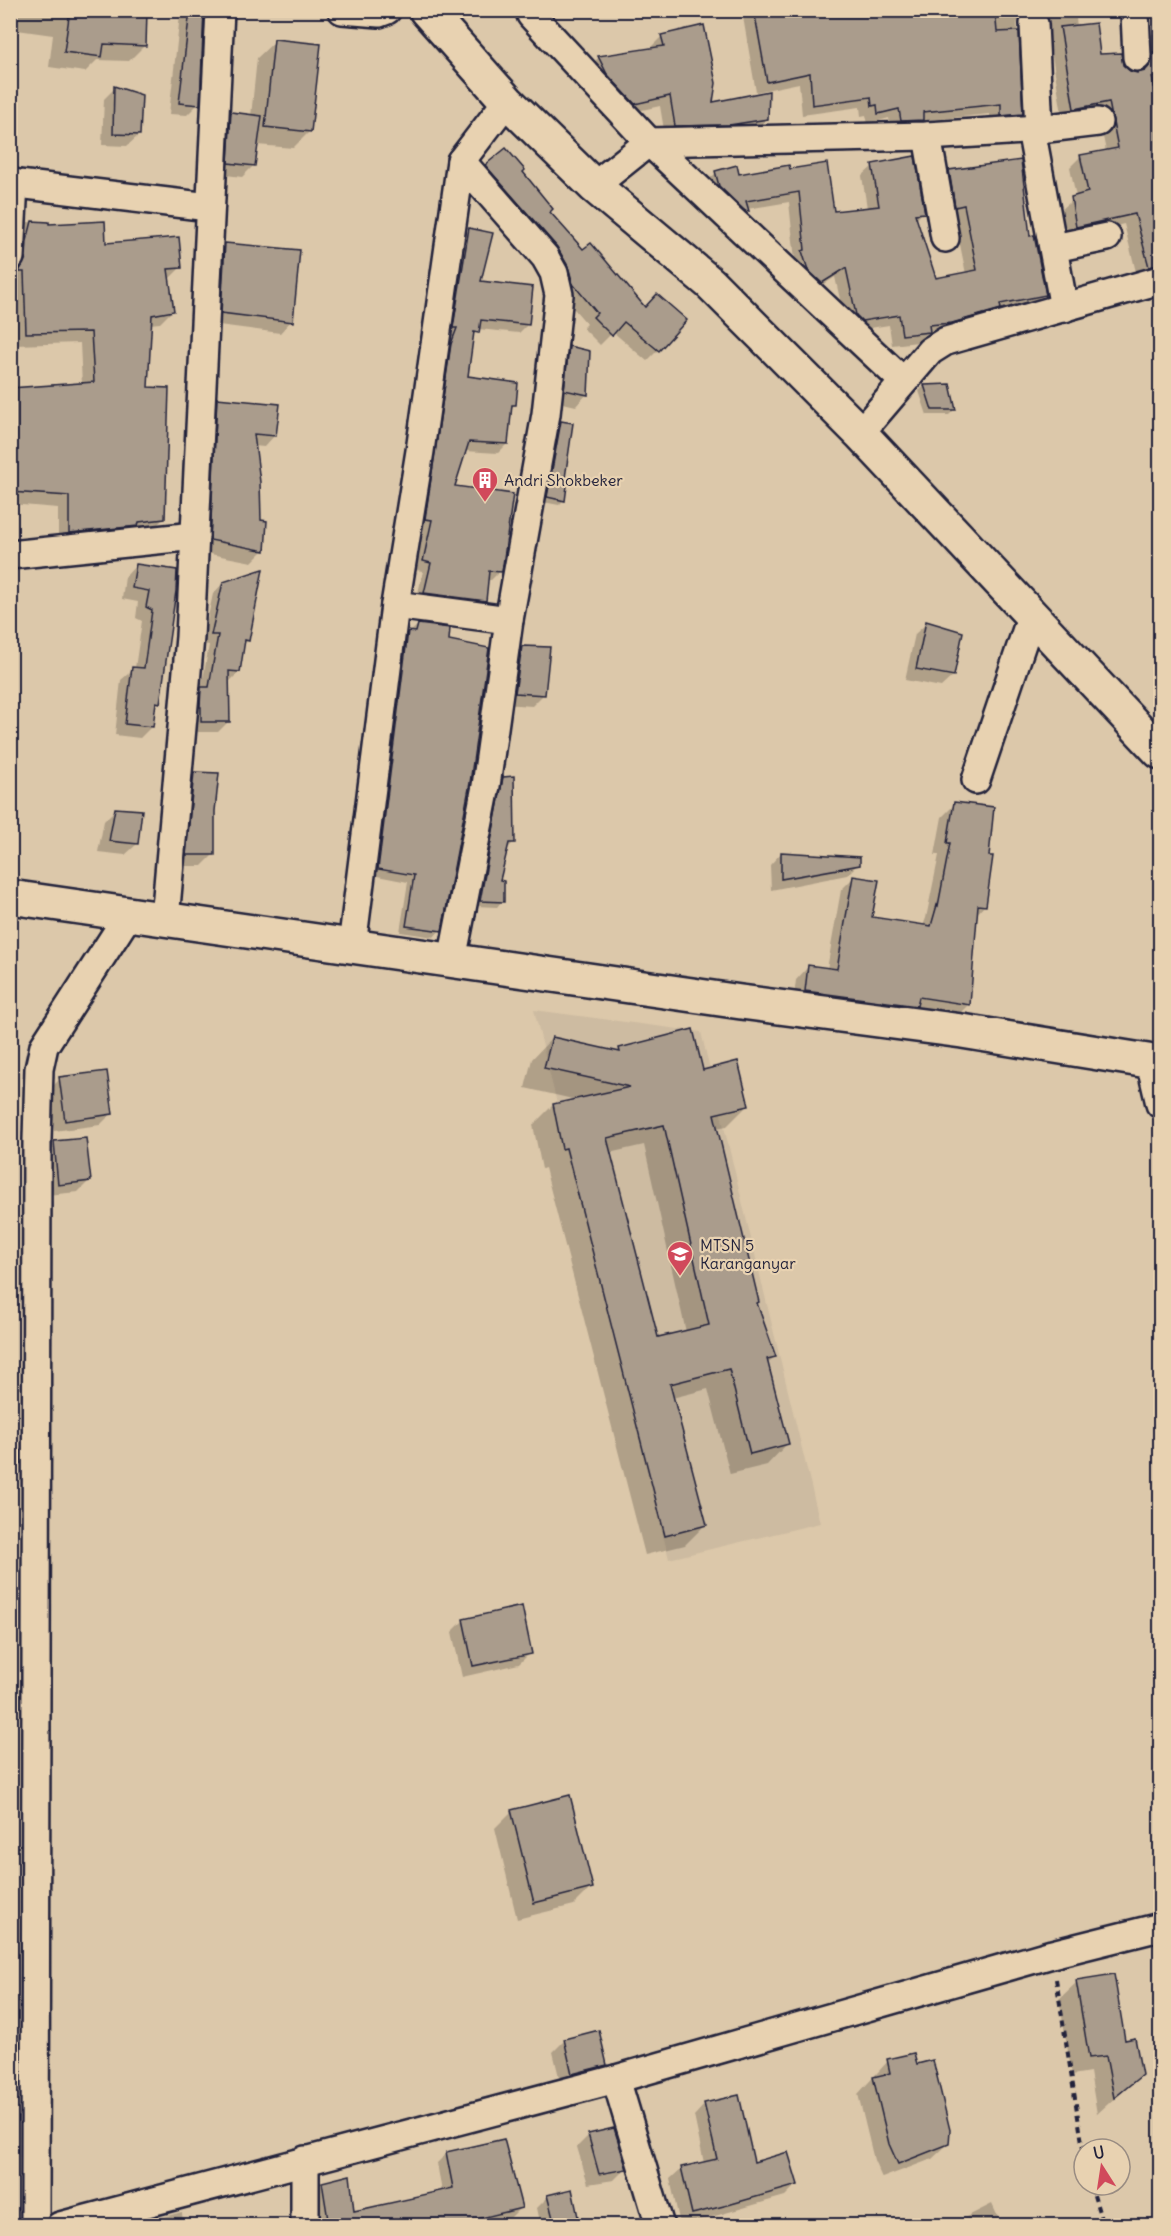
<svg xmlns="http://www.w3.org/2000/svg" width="1171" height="2236" viewBox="0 0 1171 2236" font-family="Delius,sans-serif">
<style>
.built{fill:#cdbba1}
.shadow{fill:#0003;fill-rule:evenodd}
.building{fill:#aa9c8c;stroke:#22223b;stroke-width:1.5;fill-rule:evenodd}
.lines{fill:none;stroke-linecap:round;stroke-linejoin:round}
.minor-casing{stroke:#22223b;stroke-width:32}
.major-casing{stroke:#22223b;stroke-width:38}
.path{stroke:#22223b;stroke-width:4;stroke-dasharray:6 4.5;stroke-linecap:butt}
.minor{stroke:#e8d2b1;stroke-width:27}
.major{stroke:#e8d2b1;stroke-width:33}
.labels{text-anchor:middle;stroke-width:4.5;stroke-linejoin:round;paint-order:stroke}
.poi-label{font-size:16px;fill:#22223b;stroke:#e8d2b1;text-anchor:start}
</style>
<rect width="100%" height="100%" fill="#dcc8aa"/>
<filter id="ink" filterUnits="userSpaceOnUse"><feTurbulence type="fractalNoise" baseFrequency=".0167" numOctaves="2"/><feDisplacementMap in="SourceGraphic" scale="12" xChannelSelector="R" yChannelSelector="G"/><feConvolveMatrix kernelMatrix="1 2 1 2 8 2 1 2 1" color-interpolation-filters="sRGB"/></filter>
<g filter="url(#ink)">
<polygon class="built" points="534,1010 701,1032 820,1523 669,1559"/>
<g class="shadow">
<polygon points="10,10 146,10 145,45 129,61 97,60 85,72 49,67 53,35 10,29"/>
<polygon points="185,10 204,10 198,104 187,115 169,114 180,15"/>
<polygon points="750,10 1024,10 1019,16 1017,25 1021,113 1010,124 990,126 990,114 920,121 911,131 891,131 889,118 868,124 866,115 861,116 860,107 802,115 799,83 756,92 743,17"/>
<polygon points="1044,10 1075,10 1077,27 1098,55 1122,66 1129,72 1137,74 1141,73 1142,69 1141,46 1152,34 1160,33 1160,270 1137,276 1124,224 1065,238 1061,210 1076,197 1070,167 1081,156 1106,151 1098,113 1063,119"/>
<polygon points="662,36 711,104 767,119 756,130 665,136 660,106 624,114 588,68 599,57 652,49 651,47"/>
<polygon points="275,41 310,131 293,148 257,145 254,165 242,177 218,174 220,125 232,113 251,116 257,58"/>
<polygon points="115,88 139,135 127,146 102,145 104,99"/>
<polygon points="873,166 923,212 916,220 935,279 966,274 954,215 939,182 950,172 1029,237 1044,294 1033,305 995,312 989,319 941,333 926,334 918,342 892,345 889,325 851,331 846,326 835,277 811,293 792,263 795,260 789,202 747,209 737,221 705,183 716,173 738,175 788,171 833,212 867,208 862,176"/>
<polygon points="485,167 561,253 521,172 548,212 583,251 645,309 658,350 647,361 613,332 600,345 583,328 587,324 562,295 475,176"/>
<polygon points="28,222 48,223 48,225 105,245 180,268 168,280 172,311 160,323 150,324 146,389 164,518 152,530 58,544 58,508 10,504 10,390 82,385 80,343 14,345 13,283 10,283 10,280 14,271 16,234"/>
<polygon points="470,229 479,283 528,324 519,333 478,329 472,337 466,378 514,405 511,408 507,444 498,453 465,451 453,487 500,571 491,580 486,580 485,600 476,609 416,602 423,571 415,570 424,529 417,528 461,238"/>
<polygon points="225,245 291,321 280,333 211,324 214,256"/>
<polygon points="570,348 587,394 576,406 554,401 558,359"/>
<polygon points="924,386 949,386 955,409 949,415 927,415 919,391"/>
<polygon points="218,399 275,435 264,447 254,446 260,521 266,522 263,551 252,562 200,552 206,411"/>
<polygon points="561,423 564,500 559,505 543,502 556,428"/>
<polygon points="136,565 175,591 159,702 154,707 152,726 140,738 115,735 121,680 135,668 142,621 136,618 138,602 122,599 125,577"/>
<polygon points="223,583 248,640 243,645 239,672 228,683 228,722 218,732 192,732 192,699 201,690 209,645 202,644 213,594"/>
<polygon points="927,623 961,633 953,676 941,687 905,680 915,634"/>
<polygon points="418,625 440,930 434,937 400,932 408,882 372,875 402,639"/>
<polygon points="523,647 544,694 532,706 504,704 511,659"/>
<polygon points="194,773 214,811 214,854 202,866 176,866 183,785"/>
<polygon points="504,778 513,843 508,848 498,881 502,901 497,907 475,906 498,784"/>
<polygon points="955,804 985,905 976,915 968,1005 955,1018 793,1004 796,980 808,967 827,969 841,890 854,877 871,918 923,926 926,918 939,855 935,855 942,817"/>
<polygon points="115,810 137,844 125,855 98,852 104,821"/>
<polygon points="781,853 858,864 847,875 771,890 770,865"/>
<path d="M 552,1038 L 616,1053 L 620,1049 L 702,1071 L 748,1105 L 727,1126 L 716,1128 L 756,1304 L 774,1357 L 767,1364 L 787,1444 L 767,1465 L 730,1474 L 708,1389 L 672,1398 L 705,1525 L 685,1545 L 645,1555 L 545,1168 L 542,1169 L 533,1125 L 553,1105 L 577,1100 L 525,1088 L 532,1059 ZM 644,1145 L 686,1332 L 657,1339 L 609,1153 Z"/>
<polygon points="60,1079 111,1114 100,1125 54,1131 49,1090"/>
<polygon points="55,1143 89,1181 78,1192 47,1195 44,1154"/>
<polygon points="464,1620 530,1653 519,1664 462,1677 452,1632"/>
<polygon points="512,1811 591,1888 574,1905 517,1919 495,1828"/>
<polygon points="1077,1982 1124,2042 1140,2075 1097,2114 1090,2072 1072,2075 1059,1999"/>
<polygon points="565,2040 605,2065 594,2076 561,2085 553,2052"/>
<polygon points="888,2061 948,2144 932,2159 882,2178 874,2160 858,2094"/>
<polygon points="705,2104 753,2164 796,2185 785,2196 715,2216 680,2224 670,2179 682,2168 704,2163 694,2116"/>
<polygon points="589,2135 625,2169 614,2180 588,2184 577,2147"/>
<polygon points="447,2153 520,2208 510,2218 479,2226 317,2226 312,2194 323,2184 352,2213 442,2192 437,2163"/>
<polygon points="548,2197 579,2226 541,2226 537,2208"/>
<polygon points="992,2204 1002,2226 948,2226"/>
<polygon points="182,2212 183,2226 154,2226 163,2217"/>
</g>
<g class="building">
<polygon points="70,10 147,10 146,46 104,44 102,57 64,52"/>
<polygon points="190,10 204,10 200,105 179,103"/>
<polygon points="754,10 995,10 997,32 1019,31 1023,114 1001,116 1001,104 923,112 923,120 901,121 899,109 878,114 877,105 872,106 871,97 812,105 810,73 767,82"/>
<polygon points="1096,23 1100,54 1121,53 1123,65 1130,71 1137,73 1145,71 1151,64 1153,52 1161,52 1161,76 1152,77 1161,120 1161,265 1149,267 1135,214 1076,227 1071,197 1088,192 1080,155 1118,148 1109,102 1074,109 1060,27"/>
<polygon points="704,25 716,83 713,102 769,91 768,119 729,125 675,126 670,96 635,104 607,74 598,56 664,46 661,35"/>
<polygon points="274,39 321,44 311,132 265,127"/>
<polygon points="114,86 142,95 140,135 113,134"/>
<polygon points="231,112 262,116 255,166 228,163"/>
<polygon points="506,148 525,170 523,172 553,209 550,212 583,249 591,243 645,307 657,294 687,320 659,351 624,322 612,336 593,317 597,313 573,284 568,266 557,247 485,165"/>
<polygon points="915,156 925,213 915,214 936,278 977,270 964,205 955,207 949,170 1021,160 1030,236 1034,235 1046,295 1000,304 1001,309 952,323 929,325 930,332 902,335 899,315 862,321 856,315 846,268 822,283 808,270 802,251 805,250 799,192 746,201 749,211 744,210 719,186 715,171 737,165 739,174 789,165 790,169 827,163 834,211 879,206 872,164"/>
<polygon points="32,221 49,222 49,224 105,221 106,243 179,237 182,268 168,269 174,311 152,315 148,387 169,388 165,519 139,522 138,526 69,533 69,496 10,492 10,388 94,382 91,332 26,333 24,272 19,272 26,258 27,241"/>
<polygon points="469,228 493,233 481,281 533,287 529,325 481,320 479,333 474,332 468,376 518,383 516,405 512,405 508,444 469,442 455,486 513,494 502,572 489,571 486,601 424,593 431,563 423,561 432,520 425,519 451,344 457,328 453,328"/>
<polygon points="225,243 300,250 293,322 221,313"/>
<polygon points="569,346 590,351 588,395 564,390"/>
<polygon points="950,384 956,410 932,410 924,385"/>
<polygon points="217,398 280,404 276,436 254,434 260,482 261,520 267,521 265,551 210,540"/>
<polygon points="561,421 573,423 565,478 568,478 565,501 547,497"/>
<polygon points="136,564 177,570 176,591 160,703 156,702 153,727 125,724 132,667 144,668 152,610 146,607 149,591 132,588"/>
<polygon points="263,569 249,641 245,640 240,672 229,671 230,722 201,722 201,707 200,707 201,687 209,687 218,635 211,635 223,582"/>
<polygon points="926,621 963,632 954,676 916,669"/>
<polygon points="418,624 450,628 449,640 489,648 470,783 442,931 406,926 414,875 378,869 408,631 416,632"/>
<polygon points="522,646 550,647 545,695 515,693"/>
<polygon points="194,772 219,773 215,811 215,855 186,855"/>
<polygon points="514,776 515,843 509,843 500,880 504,881 504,902 480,901 503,777"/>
<polygon points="954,802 994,807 989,856 993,856 986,906 978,905 970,1005 919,997 917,1006 805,991 808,965 837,969 853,876 879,880 872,917 931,926 937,905 938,906 950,843 947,843"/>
<polygon points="115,808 142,810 138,844 109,841"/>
<polygon points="781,852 860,857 860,865 781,879"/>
<path d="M 693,1029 L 703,1070 L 738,1061 L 749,1106 L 714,1114 L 759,1302 L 757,1303 L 776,1357 L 767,1359 L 789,1444 L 750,1454 L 729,1369 L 670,1384 L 707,1525 L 665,1536 L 566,1148 L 562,1149 L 553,1104 L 630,1087 L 544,1068 L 552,1037 L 620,1052 L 619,1048 ZM 664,1125 L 709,1325 L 658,1337 L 607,1138 Z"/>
<polygon points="107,1071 113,1114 65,1121 59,1077"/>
<polygon points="86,1138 91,1181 58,1185 54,1141"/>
<polygon points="522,1606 532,1654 473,1666 463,1619"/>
<polygon points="570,1795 593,1888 534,1903 511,1810"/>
<polygon points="1114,1974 1125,2040 1135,2038 1142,2075 1114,2098 1106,2056 1089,2058 1076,1980"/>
<polygon points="599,2030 607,2065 572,2074 564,2039"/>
<polygon points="914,2053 917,2064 933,2060 950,2130 949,2144 898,2164 889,2144 873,2077 890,2073 887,2059"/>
<polygon points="739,2095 754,2162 788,2152 798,2185 728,2205 692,2214 681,2167 717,2159 704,2103"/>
<polygon points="614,2128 627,2169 599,2174 588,2134"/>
<polygon points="504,2139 522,2208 477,2219 478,2226 329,2226 322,2182 350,2175 354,2211 413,2198 413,2197 453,2188 446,2152"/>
<polygon points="572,2189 580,2226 555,2226 547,2195"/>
</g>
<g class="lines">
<g class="minor-casing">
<g id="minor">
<polyline points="342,10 379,13 387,10"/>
<polyline points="531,10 531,15 649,142 903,381"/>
<polyline points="1135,14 1137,57"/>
<polyline points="1034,24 1039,129"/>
<polyline points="1031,129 1064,308"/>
<polyline points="927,136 945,238"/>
<polyline points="10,183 209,207"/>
<polyline points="594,186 649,142 927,136 1039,129 1098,122"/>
<polyline points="1054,248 1107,237"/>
<polyline points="10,257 14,183"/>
<polyline points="860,433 930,351 946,341 1160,280"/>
<polyline points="10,555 195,536"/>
<polyline points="395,605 509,620"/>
<polyline points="976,780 1032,614"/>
<polyline points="165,919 190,637 220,10"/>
<polyline points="352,946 395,605 420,451 461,161 507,101"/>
<polyline points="452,960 486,786 509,620 546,414 559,295 554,273 545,257 461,161"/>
<polyline points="1150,1061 1160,1104"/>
<polyline points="616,2079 660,2226"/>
<polyline points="35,2226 37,1140 39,1069 44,1046 129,914"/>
<polyline points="60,2226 616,2079 1052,1954 1160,1927"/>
<polyline points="305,2226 305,2160"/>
</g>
</g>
<g class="major-casing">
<g id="major">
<polyline points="426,10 507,101 594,186 710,283 860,433 1160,752"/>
<polyline points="10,897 741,1002 962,1031 1160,1063"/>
</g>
</g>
<g class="path">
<polyline points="1056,1979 1084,2155"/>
<polyline points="1091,2185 1103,2226"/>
</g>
<use href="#minor" class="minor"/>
<use href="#major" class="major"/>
</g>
</g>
<defs>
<g id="building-pin" transform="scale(1.35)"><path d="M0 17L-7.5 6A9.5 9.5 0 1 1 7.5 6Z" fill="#d1495b" stroke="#e8d2b1"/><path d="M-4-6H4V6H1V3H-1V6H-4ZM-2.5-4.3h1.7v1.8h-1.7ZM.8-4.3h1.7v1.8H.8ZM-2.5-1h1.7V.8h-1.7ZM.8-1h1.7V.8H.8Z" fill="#fff"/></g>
<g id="school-pin" transform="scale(1.35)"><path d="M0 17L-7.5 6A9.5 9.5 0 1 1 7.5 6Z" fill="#d1495b" stroke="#e8d2b1"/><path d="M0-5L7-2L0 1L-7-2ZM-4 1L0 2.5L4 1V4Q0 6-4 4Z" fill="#fff"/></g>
</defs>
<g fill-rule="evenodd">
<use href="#building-pin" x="485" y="480"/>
<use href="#school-pin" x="680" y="1254"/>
</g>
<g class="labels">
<g class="poi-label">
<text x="504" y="486">Andri Shokbeker</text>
<text x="700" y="1251">MTSN 5<tspan x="700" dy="18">Karanganyar</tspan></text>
</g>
</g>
<rect width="1171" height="2236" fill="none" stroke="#e8d2b1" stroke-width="36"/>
<rect x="18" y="18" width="1135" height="2200" fill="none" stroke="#22223b" stroke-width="2" filter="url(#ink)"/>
<g transform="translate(1102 2167) rotate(348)"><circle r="28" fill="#e8d2b1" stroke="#998c82" stroke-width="1.5"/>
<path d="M0-4.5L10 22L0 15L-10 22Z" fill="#d1495b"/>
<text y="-9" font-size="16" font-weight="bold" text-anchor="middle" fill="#22223b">U</text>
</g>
</svg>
